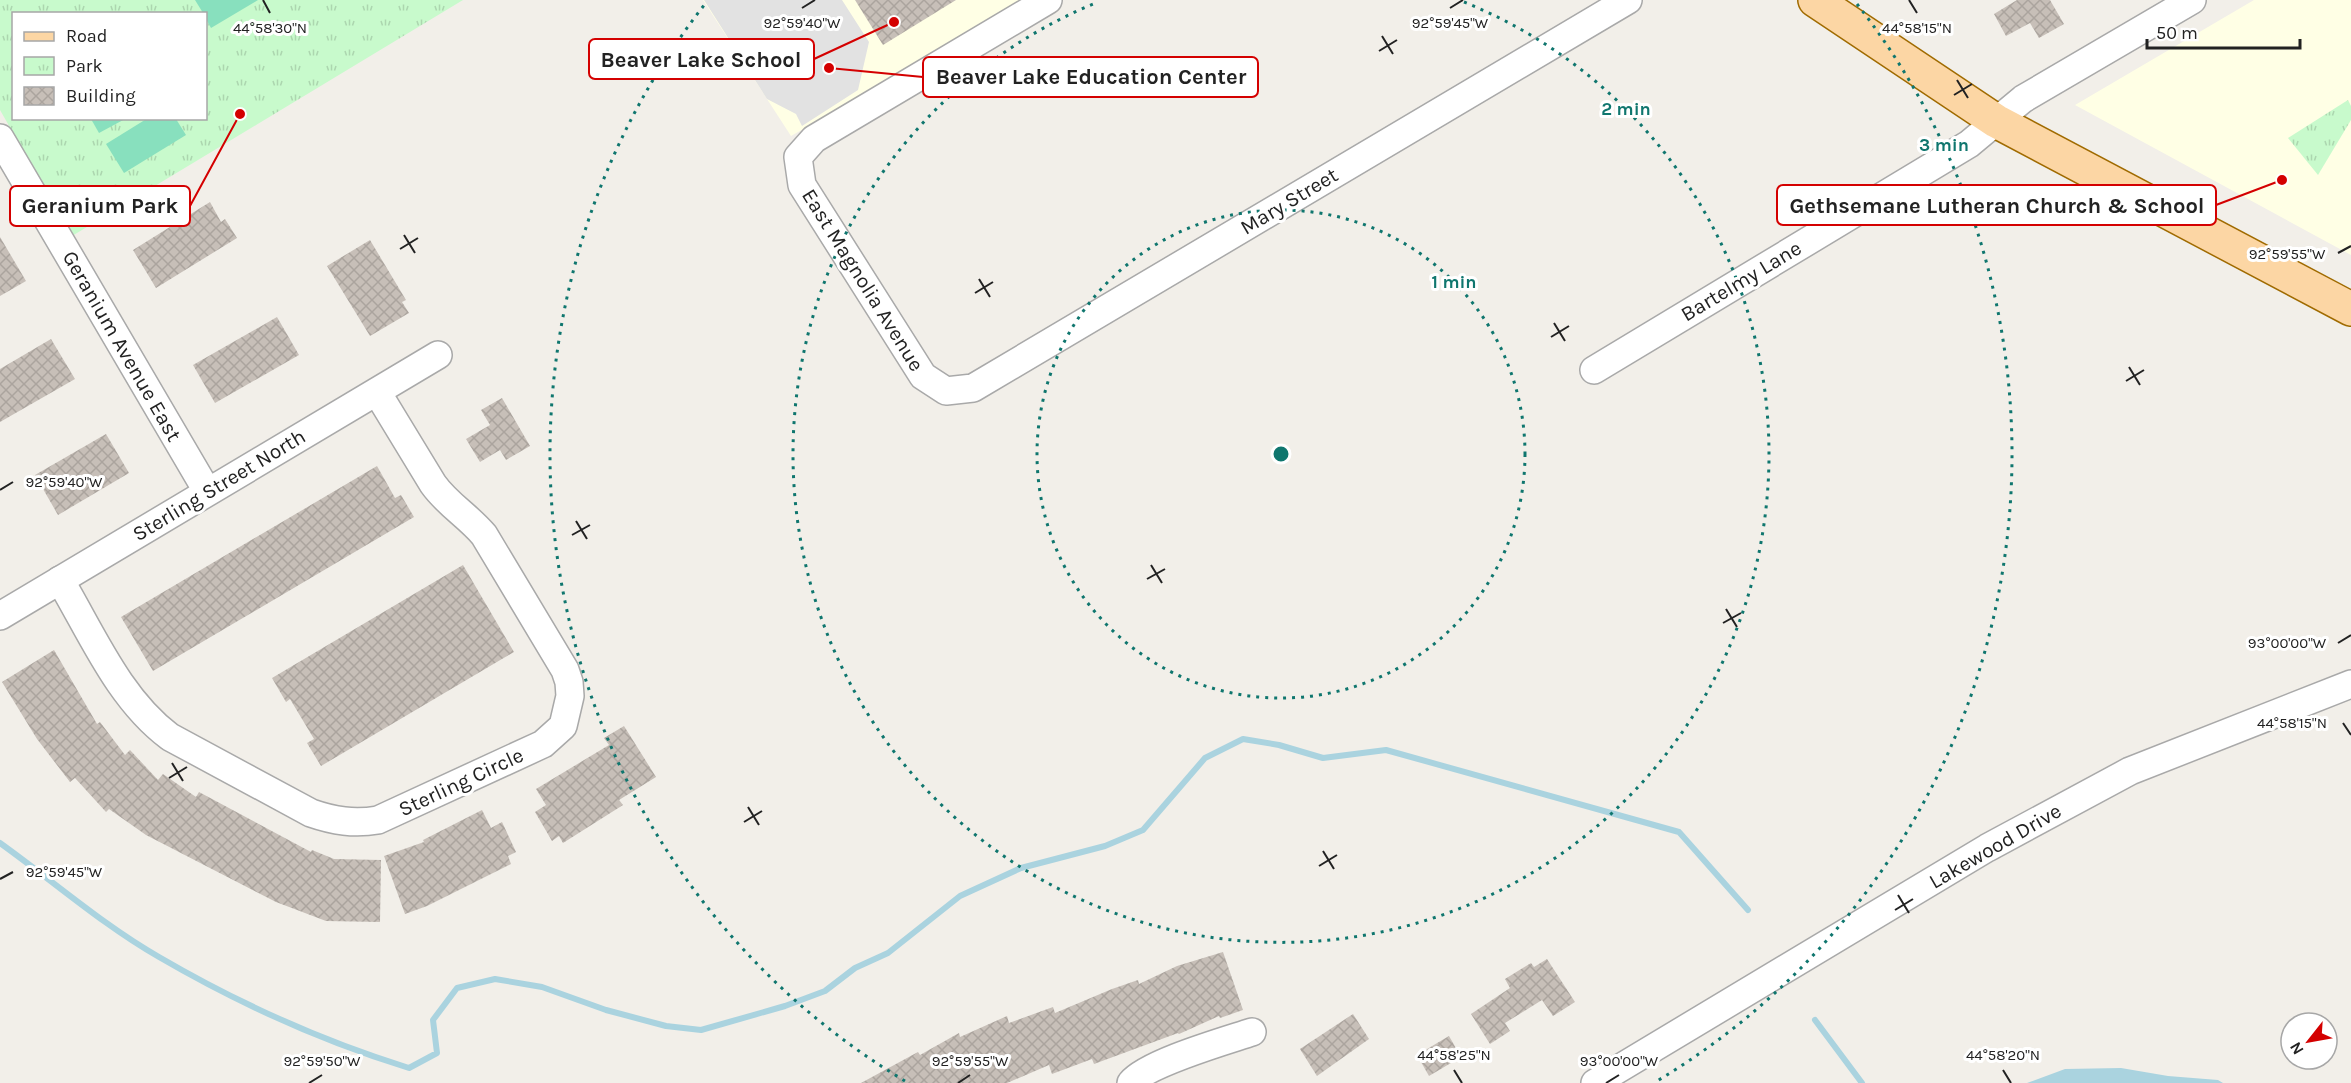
<svg xmlns="http://www.w3.org/2000/svg" width="2351" height="1083" viewBox="0 0 2351 1083" font-family="Karla,sans-serif">
<style>
.education{fill:#ffffe5}
.park{fill:url(#park-tufts);fill-rule:evenodd}
.pitch{fill:#88e0be}
.parking{fill:#e2e2e2}
.water{fill:#aad3df}
.lines{fill:none;stroke-linecap:round;stroke-linejoin:round}
.stream{stroke:#aad3df;stroke-width:6}
.building{fill:url(#building-cross-hatch)}
.minor-casing{stroke:#a9a9a9;stroke-width:30}
.major-casing{stroke:#a06b00;stroke-width:36}
.minor{stroke:#fff;stroke-width:27}
.major{stroke:#fcd6a4;stroke-width:33}
.ticks{fill:none;stroke:#222;stroke-width:2}
.ring{fill:none;stroke:#0f766e;stroke-width:3;stroke-dasharray:3 6}
.labels{text-anchor:middle;stroke-width:6;stroke-linejoin:round;paint-order:stroke}
.street-label{font-size:21px;fill:#222;stroke:#fff}
.ticks-label{font-size:15px;text-anchor:middle;fill:#222;stroke:#fff;stroke-width:6;stroke-linejoin:round;paint-order:stroke}
.centre{fill:#0f766e;stroke:#fff;stroke-width:3}
.ring-label{font-size:18px;text-anchor:middle;font-weight:bold;fill:#0f766e;stroke:#fff;stroke-width:6;stroke-linejoin:round;paint-order:stroke}
.leader{fill:none;stroke:#d40000;stroke-width:2}
.callout-dot{fill:#d40000;stroke:#fff;stroke-width:2}
.callout{fill:#fff;stroke:#d40000;stroke-width:2}
.callout-label{font-size:22px;text-anchor:middle;font-weight:bold;fill:#222}
</style>
<defs>
<pattern id="park-tufts" width="24" height="20" patternUnits="userSpaceOnUse" patternTransform="scale(1.5)"><rect width="24" height="20" fill="#c8facc"/><path d="M3 7l-1-3M5 7V3M7 7l1-3M15 17l-1-3M17 17v-4M19 17l1-3" fill="none" stroke="#acd6af"/></pattern>
<pattern id="building-cross-hatch" width="8" height="8" patternUnits="userSpaceOnUse" patternTransform="scale(1.5)"><rect width="8" height="8" fill="#c7bfb8"/><path d="M0 0l8 8M0 8l8-8" fill="none" stroke="#aba49e"/></pattern>
</defs>
<rect width="100%" height="100%" fill="#f2efe9"/>
<g class="education">
<polygon points="703,0 1030,0 791,136"/>
<polygon points="2254,0 2351,0 2351,255 2075,105"/>
</g>
<g class="park">
<path d="M 0,0 L 463,0 L 72,236 L 0,110 ZM 14,14 L 206,14 L 206,118 L 14,118 Z"/>
<polygon points="2348,100 2351,106 2351,120 2318,175 2288,138"/>
</g>
<g class="pitch">
<polygon points="195,0 258,0 211,28 206,19 206,14 203,13"/>
<polygon points="148,118 176,119 186,135 124,173 106,144"/>
<polygon points="91,119 125,119 99,133"/>
</g>
<polygon class="parking" points="704,0 842,0 869,42 858,90 802,126 796,114 767,99"/>
<polygon class="water" points="2121,1068 2168,1076 2218,1080 2223,1083 2027,1083 2065,1069"/>
<g class="lines">
<g class="stream">
<path d="M 0,843 C 53,881 103,925 159,957 C 238,1003 322,1041 409,1068 L 437,1053 L 433,1020 L 457,988 L 495,979 L 542,987 L 606,1010 L 666,1026 L 701,1030 L 785,1006 L 825,991 L 855,968 L 888,953 L 960,896 L 1021,868 L 1105,846 L 1143,830 L 1205,758 L 1243,739 L 1279,745 L 1323,758 L 1386,750 L 1679,832 L 1748,910"/>
<polyline points="1815,1020 1862,1083"/>
</g>
</g>
<g class="building">
<polygon points="855,0 956,0 883,45"/>
<polygon points="2017,0 2050,0 2064,24 2039,38 2030,23 2006,36 1994,14"/>
<polygon points="210,202 221,222 225,219 237,238 156,288 133,250"/>
<polygon points="0,237 26,281 0,296"/>
<polygon points="370,240 406,300 402,302 409,313 370,336 327,266"/>
<polygon points="277,317 299,355 215,403 193,365"/>
<polygon points="51,339 75,379 0,422 0,369"/>
<polygon points="502,398 530,446 506,460 500,450 480,462 466,439 490,425 481,410"/>
<polygon points="106,434 129,473 58,515 35,475"/>
<polygon points="377,466 395,498 401,495 414,517 153,671 121,617"/>
<polygon points="463,565 514,652 321,766 307,743 314,739 290,699 286,702 272,678"/>
<polygon points="54,650 97,724 100,722 125,755 130,750 158,780 163,774 196,797 199,792 311,852 312,850 334,859 381,860 380,922 326,921 276,902 146,835 109,809 106,812 75,778 70,782 37,739 2,682"/>
<polygon points="624,726 656,777 619,800 623,805 563,843 559,836 552,841 535,812 546,805 536,789 609,745 604,738"/>
<polygon points="482,810 491,828 502,822 516,852 508,856 511,864 427,906 405,914 384,856 424,842 423,840"/>
<polygon points="1223,952 1243,1010 1220,1018 1219,1016 1179,1034 1178,1033 1094,1064 1092,1059 1052,1074 1049,1065 1007,1083 861,1083 918,1052 920,1055 959,1033 960,1037 1007,1016 1009,1023 1053,1007 1055,1013 1112,989 1138,980 1139,984 1177,966"/>
<polygon points="1547,959 1575,1002 1553,1016 1542,1000 1505,1023 1510,1031 1490,1044 1471,1014 1510,988 1505,979 1531,963 1534,967"/>
<polygon points="1353,1014 1369,1039 1317,1076 1300,1049"/>
<polygon points="1449,1036 1461,1057 1429,1076 1417,1055"/>
</g>
<g class="lines">
<g class="minor-casing">
<g id="minor">
<polyline points="1048,0 814,139 798,157 802,185 923,376 946,391 973,388 1628,0"/>
<polyline points="0,138 207,491"/>
<polyline points="1594,370 1969,144 2023,99 2192,0"/>
<path d="M 60,580 C 92,634 119,699 170,737 L 311,813 C 334,821 354,824 378,820 L 543,744 L 563,726 L 570,696 L 569,682 L 565,670 L 484,535 C 468,516 447,504 433,484 L 377,392"/>
<polyline points="0,616 438,355"/>
<path d="M 1131,1083 C 1147,1063 1225,1041 1252,1032"/>
<polyline points="1595,1083 1987,848 2130,771 2351,684"/>
</g>
</g>
<g class="major-casing">
<polyline id="major" points="1815,0 1996,121 2351,309"/>
</g>
<use href="#minor" class="minor"/>
<use href="#major" class="major"/>
</g>
<path class="ticks" d="M 263,0 L 270,13M 1909,0 L 1917,13M 802,8 L 815,0M 1450,8 L 1463,0M 1382,36 L 1393,54M 1379,51 L 1397,40M 1957,80 L 1968,98M 1954,95 L 1972,84M 404,235 L 415,253M 400,249 L 418,238M 2338,253 L 2351,246M 979,279 L 990,297M 975,293 L 993,282M 1554,323 L 1565,341M 1551,337 L 1569,326M 2129,367 L 2140,385M 2126,381 L 2144,370M 0,490 L 13,482M 576,521 L 587,539M 572,535 L 590,525M 1151,565 L 1162,583M 1147,579 L 1165,569M 1726,609 L 1737,627M 1723,623 L 1741,613M 2338,643 L 2351,635M 2343,723 L 2351,735M 172,763 L 183,781M 169,778 L 187,767M 748,807 L 759,825M 744,822 L 762,811M 1323,851 L 1334,869M 1319,866 L 1337,855M 0,879 L 13,872M 1898,895 L 1909,913M 1895,910 L 1913,899M 1454,1070 L 1462,1083M 2003,1070 L 2011,1083M 309,1083 L 322,1075M 958,1083 L 970,1075M 1606,1083 L 1619,1075"/>
<g class="ring">
<circle cx="1281" cy="454" r="244"/>
<path d="M1464 2A488 488 0 1 1 1098 2"/>
<path d="M905 1081A731 731 0 0 1 705 4M1857 4A731 731 0 0 1 1657 1081"/>
</g>
<g class="labels">
<g class="street-label">
<text transform="translate(1289 201) rotate(-31)" y="7">Mary Street</text>
<text transform="translate(863 280) rotate(58)" y="7">East Magnolia Avenue</text>
<text transform="translate(1741 281) rotate(-31)" y="7">Bartelmy Lane</text>
<text transform="translate(122 346) rotate(60)" y="7">Geranium Avenue East</text>
<text transform="translate(219 485) rotate(-31)" y="7">Sterling Street North</text>
<text transform="translate(461 782) rotate(-25)" y="7">Sterling Circle</text>
<text transform="translate(1995 846) rotate(-30)" y="7">Lakewood Drive</text>
</g>
</g>
<g class="ticks-label">
<text x="1450" y="28">92°59'45"W</text>
<text x="802" y="28">92°59'40"W</text>
<text x="270" y="33">44°58'30"N</text>
<text x="1917" y="33">44°58'15"N</text>
<text x="2287" y="259">92°59'55"W</text>
<text x="64" y="487">92°59'40"W</text>
<text x="2287" y="648">93°00'00"W</text>
<text x="2292" y="728">44°58'15"N</text>
<text x="64" y="877">92°59'45"W</text>
<text x="1454" y="1060">44°58'25"N</text>
<text x="2003" y="1060">44°58'20"N</text>
<text x="322" y="1066">92°59'50"W</text>
<text x="970" y="1066">92°59'55"W</text>
<text x="1619" y="1066">93°00'00"W</text>
</g>
<circle cx="1281" cy="454" r="9" class="centre"/>
<g class="ring-label">
<text x="1626" y="115">2 min</text>
<text x="1944" y="151">3 min</text>
<text x="1454" y="288">1 min</text>
</g>
<path class="leader" d="M894 22L814 59M829 68L923 77M2282 180L2216 205M240 114L190 206"/>
<g class="callout-dot">
<circle cx="894" cy="22" r="6"/>
<circle cx="829" cy="68" r="6"/>
<circle cx="2282" cy="180" r="6"/>
<circle cx="240" cy="114" r="6"/>
</g>
<g class="callout">
<rect x="589" y="39" width="225" height="40" rx="6"/>
<rect x="923" y="57" width="335" height="40" rx="6"/>
<rect x="1777" y="185" width="439" height="40" rx="6"/>
<rect x="10" y="186" width="180" height="40" rx="6"/>
</g>
<g class="callout-label">
<text x="701" y="67">Beaver Lake School</text>
<text x="1091" y="84">Beaver Lake Education Center</text>
<text x="1997" y="213">Gethsemane Lutheran Church &amp; School</text>
<text x="100" y="213">Geranium Park</text>
</g>
<rect x="12" y="12" width="195" height="108" fill="#ffffff" stroke="#a7a7a7" stroke-width="1.5"/>
<rect x="24" y="32" width="30" height="9" fill="#fcd6a4" stroke="#a7a7a7" stroke-width="1.5"/>
<text x="66" y="42" font-size="18" fill="#222222">Road</text>
<rect x="24" y="57" width="30" height="18" fill="url(#park-tufts)" stroke="#a7a7a7" stroke-width="1.5"/>
<text x="66" y="72" font-size="18" fill="#222222">Park</text>
<rect x="24" y="87" width="30" height="18" fill="url(#building-cross-hatch)" stroke="#a7a7a7" stroke-width="1.5"/>
<text x="66" y="102" font-size="18" fill="#222222">Building</text>
<g transform="translate(2309 1041) rotate(239)"><circle r="28" fill="#ffffff" stroke="#a7a7a7" stroke-width="1.5"/>
<path d="M0-4.5L10 22L0 15L-10 22Z" fill="#d40000"/>
<text y="-9" font-size="16" font-weight="bold" text-anchor="middle" fill="#222222">N</text>
</g>
<path d="M2147 39v9h153v-9" fill="none" stroke="#222222" stroke-width="3"/>
<text x="2156" y="39" font-size="18" fill="#222222" stroke="#ffffff" stroke-width="4.5" paint-order="stroke">50 m</text>
</svg>
